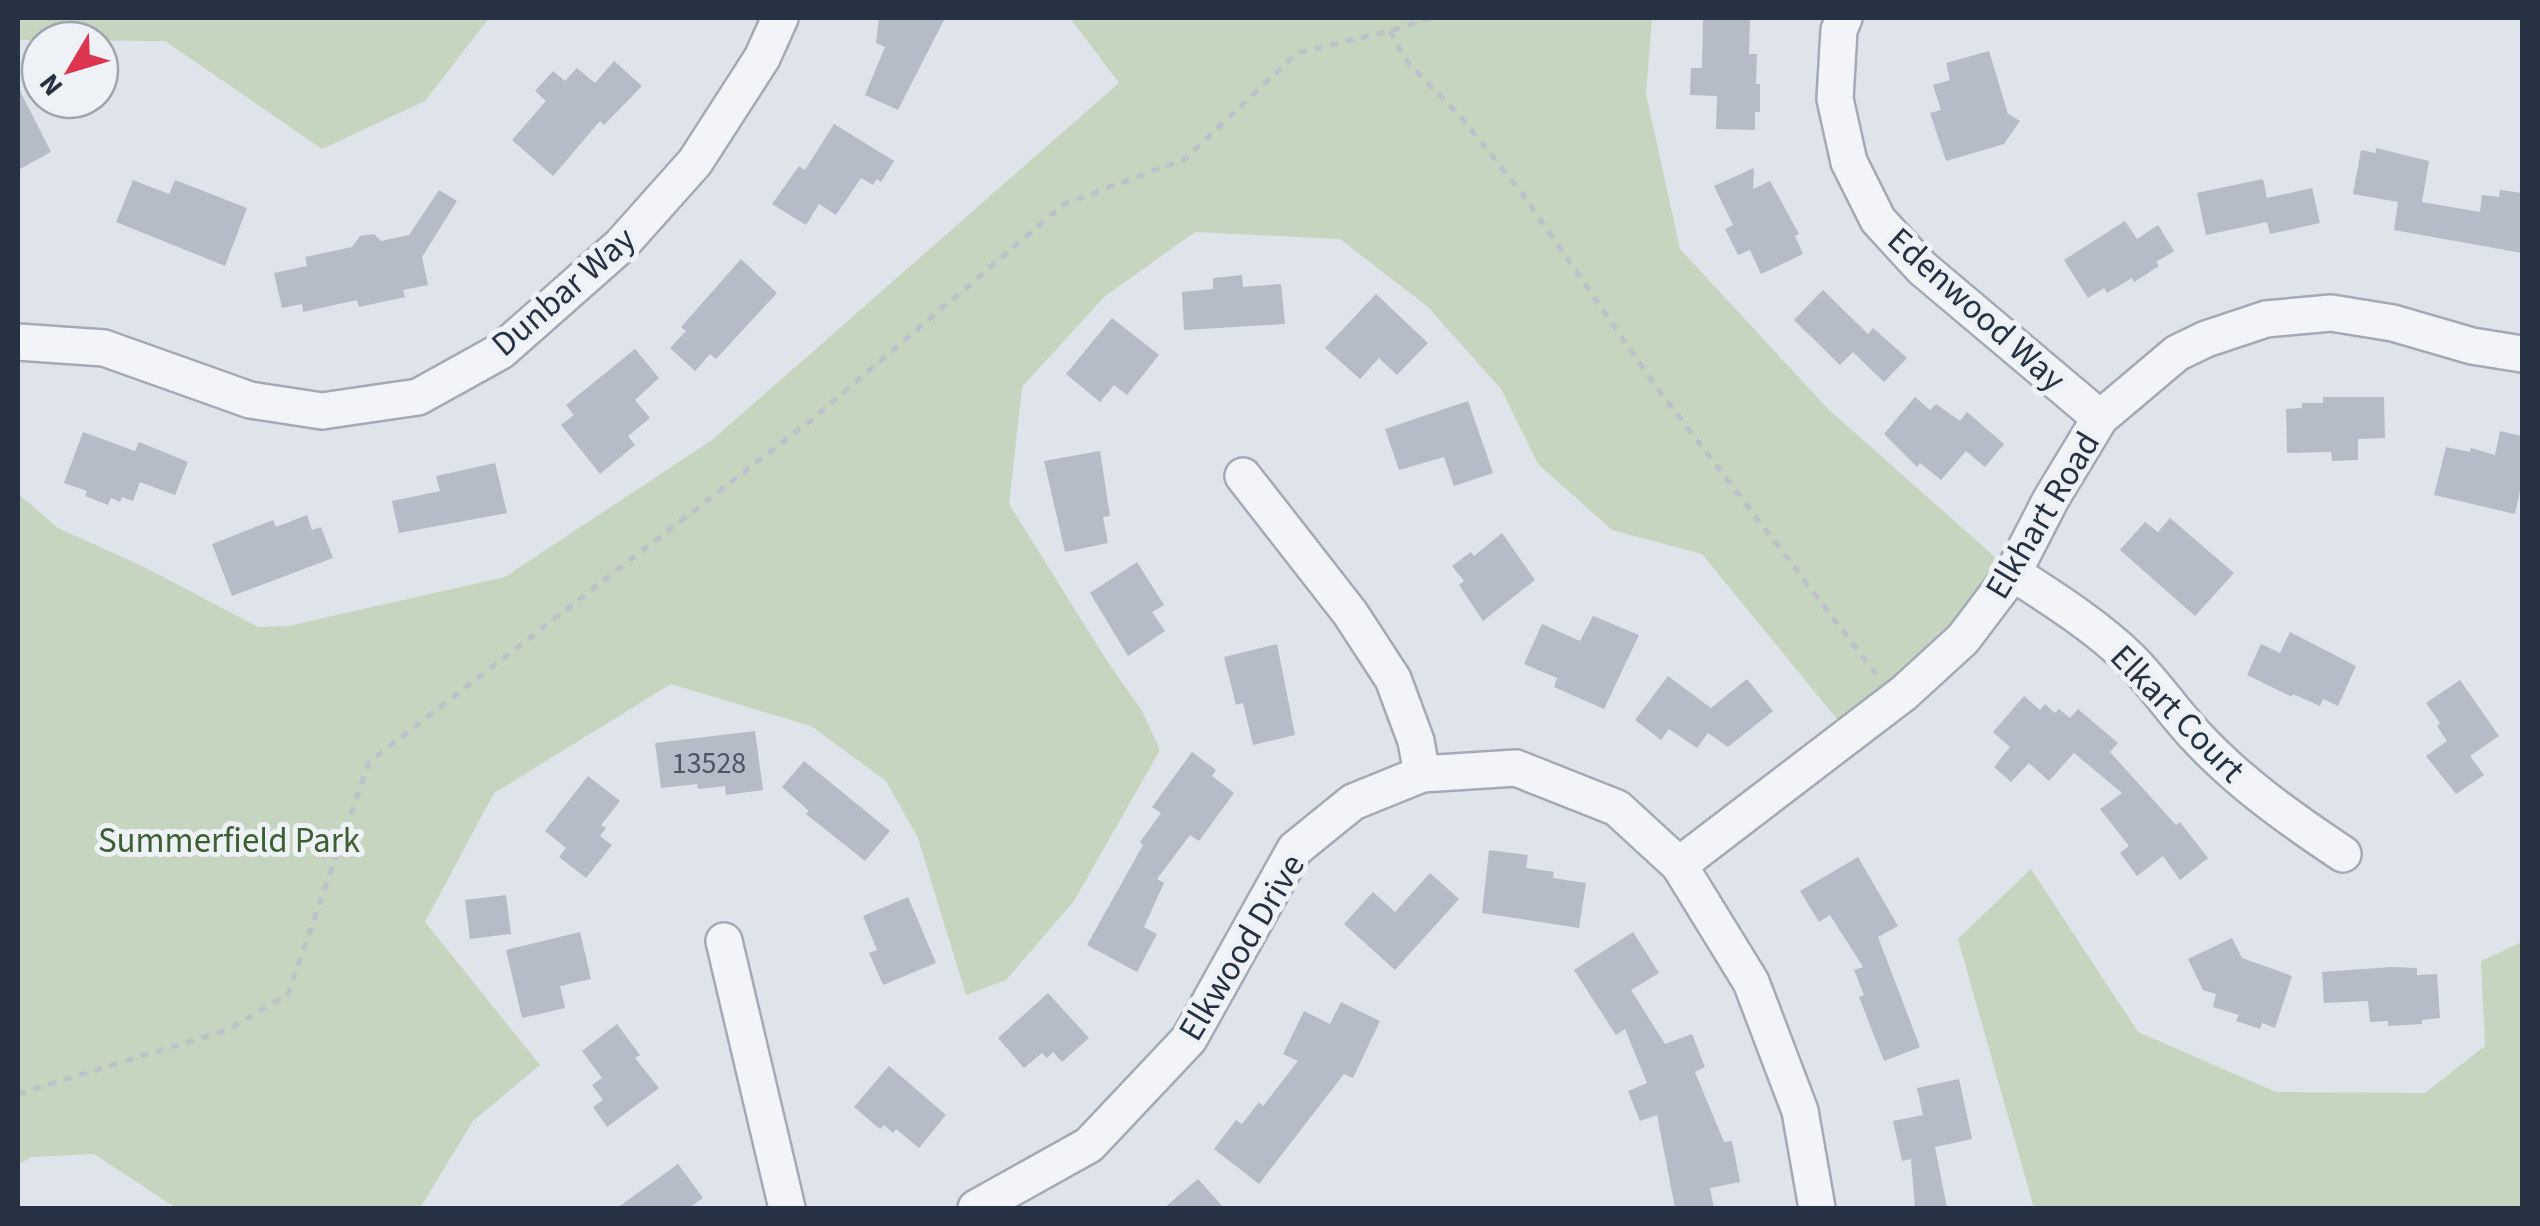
<svg xmlns="http://www.w3.org/2000/svg" width="2540" height="1226" viewBox="0 0 2540 1226" font-family="'Source Sans 3',sans-serif">
<style>
.green{fill:#c5d5bf}
.building{fill:#b5bcc8}
.lines{fill:none;stroke-linecap:round;stroke-linejoin:round}
.minor-casing{stroke:#a4aab5;stroke-width:40}
.path{stroke:#bdc1c9;stroke-width:5;stroke-dasharray:8 8;stroke-linecap:butt}
.minor{stroke:#f2f4f8;stroke-width:35}
.labels{text-anchor:middle;stroke-width:10;stroke-linejoin:round;paint-order:stroke}
.number-label{font-size:30px;fill:#4a5464}
.street-label{font-size:35px;fill:#263143;stroke:#eef2f7}
.park-label{font-size:35px;fill:#3b6031;stroke:#eef2f7}
</style>
<rect width="100%" height="100%" fill="#dfe3ea"/>
<g class="green">
<polygon points="18,18 489,18 425,101 322,149 165,41 18,40"/>
<polygon points="1070,18 1652,18 1646,94 1680,249 1828,409 2013,573 1850,735 1702,554 1612,530 1538,464 1501,389 1428,307 1340,239 1195,232 1104,297 1022,387 1009,504 1107,661 1142,711 1160,750 1074,901 1006,980 966,995 918,838 886,781 811,726 671,684 494,793 425,922 540,1065 473,1121 420,1208 176,1208 94,1154 32,1157 18,1164 18,494 58,528 144,567 258,627 288,626 505,577 712,440 1119,83"/>
<polygon points="2031,869 2138,1032 2276,1092 2425,1093 2485,1046 2481,961 2522,942 2522,1208 2034,1208 1958,939"/>
</g>
<g class="building">
<polygon points="879,18 945,18 898,110 865,95 885,47 876,43"/>
<polygon points="1703,18 1750,18 1749,54 1757,54 1756,84 1760,84 1760,112 1755,112 1755,130 1716,129 1717,96 1690,95 1691,68 1702,68"/>
<polygon points="1989,51 2008,114 2020,121 2004,144 1946,161 1930,113 1941,110 1933,85 1950,80 1946,63"/>
<polygon points="614,61 642,86 604,125 600,121 553,176 512,140 546,101 535,91 553,71 565,81 577,68 595,83"/>
<polygon points="18,87 51,152 18,170"/>
<polygon points="834,124 894,161 881,182 877,179 873,185 861,178 836,215 819,204 806,225 772,204 799,166 805,170"/>
<polygon points="2376,148 2429,161 2422,202 2480,212 2482,195 2499,197 2500,190 2522,193 2522,253 2394,230 2398,202 2353,194 2361,150 2376,153"/>
<polygon points="1754,168 1753,189 1770,181 1799,234 1795,236 1803,254 1761,274 1750,250 1738,255 1725,229 1733,225 1714,186"/>
<polygon points="2263,179 2267,198 2312,188 2320,223 2270,234 2267,222 2206,235 2197,193"/>
<polygon points="133,180 169,194 175,180 247,208 225,266 116,222"/>
<polygon points="439,190 457,201 422,257 428,285 403,290 405,297 359,307 357,300 303,312 302,304 282,308 274,273 307,266 305,257 352,247 360,236 374,234 381,241 409,235"/>
<polygon points="2125,221 2137,239 2158,225 2174,251 2156,262 2159,266 2134,282 2132,278 2107,293 2104,288 2088,298 2064,260"/>
<polygon points="741,259 777,293 716,359 710,354 695,371 670,348 686,331 681,327"/>
<polygon points="1242,275 1243,287 1281,284 1285,324 1184,330 1182,292 1213,289 1213,278"/>
<polygon points="1823,290 1868,334 1873,328 1907,358 1884,382 1853,352 1840,365 1794,320"/>
<polygon points="1376,294 1428,343 1397,375 1379,358 1360,379 1325,348"/>
<polygon points="1112,318 1159,355 1127,395 1114,385 1100,402 1066,374"/>
<polygon points="635,349 659,378 635,400 650,418 628,436 635,445 600,474 561,425 574,415 566,405"/>
<polygon points="1915,397 1930,410 1936,404 1960,421 1967,412 2004,444 1985,467 1966,451 1941,480 1920,463 1917,467 1884,434"/>
<polygon points="2323,397 2384,397 2385,438 2358,439 2358,460 2332,461 2331,452 2287,453 2286,409 2302,408 2302,403 2323,403"/>
<polygon points="1468,401 1493,473 1454,486 1444,457 1399,470 1385,429"/>
<polygon points="2500,431 2522,436 2522,482 2515,514 2434,495 2446,447 2470,452 2471,448 2495,455"/>
<polygon points="83,432 135,451 139,442 188,462 175,495 140,482 133,501 122,497 120,502 111,498 108,505 85,496 87,491 64,483"/>
<polygon points="1100,451 1110,516 1103,517 1108,543 1065,552 1044,461"/>
<polygon points="495,463 507,513 399,533 392,501 440,491 436,476"/>
<polygon points="307,515 312,530 321,527 333,558 232,596 212,544 273,520 276,527"/>
<polygon points="2170,518 2234,573 2195,616 2120,550 2145,522 2158,532"/>
<polygon points="1502,533 1535,580 1483,621 1459,585 1464,581 1452,566 1471,552 1474,556"/>
<polygon points="1137,562 1164,605 1152,612 1165,631 1128,656 1090,593"/>
<polygon points="1593,616 1639,635 1604,709 1554,687 1557,678 1524,664 1542,624 1580,641"/>
<polygon points="2290,632 2356,666 2338,706 2323,699 2320,706 2293,694 2292,697 2247,675 2261,644 2280,653"/>
<polygon points="1277,644 1295,735 1253,745 1243,703 1236,705 1224,657"/>
<polygon points="1668,676 1711,708 1747,679 1773,711 1728,747 1708,733 1697,748 1669,729 1661,740 1635,720"/>
<polygon points="2460,680 2499,736 2470,756 2484,775 2456,794 2426,756 2447,741 2437,726 2440,723 2426,703"/>
<polygon points="2024,696 2040,710 2045,704 2055,713 2059,709 2070,718 2078,709 2118,743 2110,752 2176,825 2180,822 2208,858 2180,880 2163,856 2137,876 2120,853 2129,846 2100,809 2122,793 2074,753 2049,781 2029,763 2011,782 1994,767 2010,747 1993,732"/>
<polygon points="755,731 763,790 726,795 725,786 698,789 697,784 661,788 655,743"/>
<polygon points="1192,752 1216,770 1212,776 1234,793 1199,841 1190,835 1157,879 1164,883 1144,927 1157,934 1137,972 1087,945 1143,845 1140,842 1161,813 1152,807"/>
<polygon points="804,761 890,831 865,861 806,814 809,811 782,787"/>
<polygon points="588,776 620,801 601,825 606,828 600,836 612,845 586,878 559,857 566,848 545,831"/>
<polygon points="1489,850 1528,855 1526,868 1554,872 1553,878 1586,883 1579,928 1482,913"/>
<polygon points="1858,857 1898,926 1878,937 1920,1047 1884,1061 1859,997 1864,995 1854,970 1863,967 1830,915 1819,922 1800,891"/>
<polygon points="1430,873 1459,899 1395,970 1344,924 1373,892 1395,912"/>
<polygon points="506,895 511,934 470,939 465,900"/>
<polygon points="908,897 936,963 883,985 869,953 877,950 863,916"/>
<polygon points="580,932 591,979 560,986 565,1008 522,1018 506,950"/>
<polygon points="1633,932 1659,973 1631,990 1665,1044 1692,1034 1705,1067 1695,1072 1724,1142 1732,1141 1740,1182 1710,1188 1714,1208 1675,1208 1657,1115 1640,1121 1628,1091 1647,1083 1625,1029 1616,1035 1574,970"/>
<polygon points="2232,938 2242,958 2292,976 2275,1028 2262,1023 2260,1029 2236,1021 2239,1015 2213,1007 2216,994 2203,990 2188,959"/>
<polygon points="2391,967 2417,968 2417,975 2437,974 2440,1018 2422,1020 2422,1024 2388,1026 2388,1021 2370,1022 2368,1001 2324,1003 2322,972"/>
<polygon points="1048,993 1089,1038 1062,1062 1053,1052 1047,1058 1042,1053 1024,1068 998,1038"/>
<polygon points="1341,1002 1380,1021 1353,1078 1344,1074 1259,1184 1214,1149 1236,1120 1242,1124 1259,1102 1263,1106 1298,1061 1283,1054 1304,1011 1330,1024"/>
<polygon points="617,1024 640,1055 635,1058 659,1088 607,1127 593,1107 603,1100 592,1085 602,1078 582,1051"/>
<polygon points="889,1066 946,1115 919,1148 896,1129 893,1133 884,1125 880,1129 854,1107"/>
<polygon points="1959,1079 1972,1139 1935,1147 1947,1208 1915,1208 1911,1159 1902,1161 1893,1121 1923,1115 1917,1088"/>
<polygon points="678,1164 703,1198 689,1208 617,1208"/>
<polygon points="1198,1179 1224,1208 1164,1208"/>
</g>
<g class="lines">
<g class="minor-casing">
<g id="minor">
<polyline points="1844,18 1839,30 1835,99 1849,162 1878,220 1922,268 2100,418"/>
<polyline points="18,342 104,348 250,400 322,411 418,397 501,351 621,245 695,162 762,58 780,18"/>
<polyline points="1243,476 1350,613 1393,679 1416,741 1422,774"/>
<path d="M 2013,573 C 2053,599 2095,625 2130,659 C 2153,682 2172,710 2194,734 C 2238,782 2289,818 2343,854"/>
<polyline points="1679,865 1904,693 1963,639 2013,573 2051,499 2100,418 2177,353 2206,339 2266,319 2331,313 2393,323 2472,346 2522,354"/>
<polyline points="724,941 787,1208"/>
<polyline points="976,1208 1089,1145 1189,1039 1295,849 1353,802 1422,774 1516,768 1617,808 1679,865 1751,982 1800,1111 1817,1208"/>
</g>
</g>
<g class="path">
<polyline points="1390,31 1407,62 1460,116 1524,196 1654,384 1876,674"/>
<polyline points="18,1094 230,1029 288,994 369,762 810,421 1064,204 1185,159 1297,53 1390,31 1430,18"/>
</g>
<use href="#minor" class="minor"/>
</g>
<g class="labels">
<g class="number-label">
<text x="709" y="773">13528</text>
</g>
<g class="street-label">
<text transform="translate(563 291) rotate(-41)" y="12">Dunbar Way</text>
<text transform="translate(1977 309) rotate(42)" y="12">Edenwood Way</text>
<text transform="translate(2042 515) rotate(-59)" y="12">Elkhart Road</text>
<text transform="translate(2178 713) rotate(46)" y="12">Elkart Court</text>
<text transform="translate(1241 947) rotate(-59)" y="12">Elkwood Drive</text>
</g>
<g class="park-label">
<text x="229" y="852">Summerfield Park</text>
</g>
</g>
<rect width="2540" height="1226" fill="none" stroke="#263143" stroke-width="40"/>
<g transform="translate(70 70) rotate(232)"><circle r="48" fill="#eef2f7" stroke="#9ea5af" stroke-width="2.5"/>
<path d="M0-8L18 38L0 25L-18 38Z" fill="#dd3550"/>
<text y="-15" font-size="28" font-weight="bold" text-anchor="middle" fill="#263143">N</text>
</g>
</svg>
